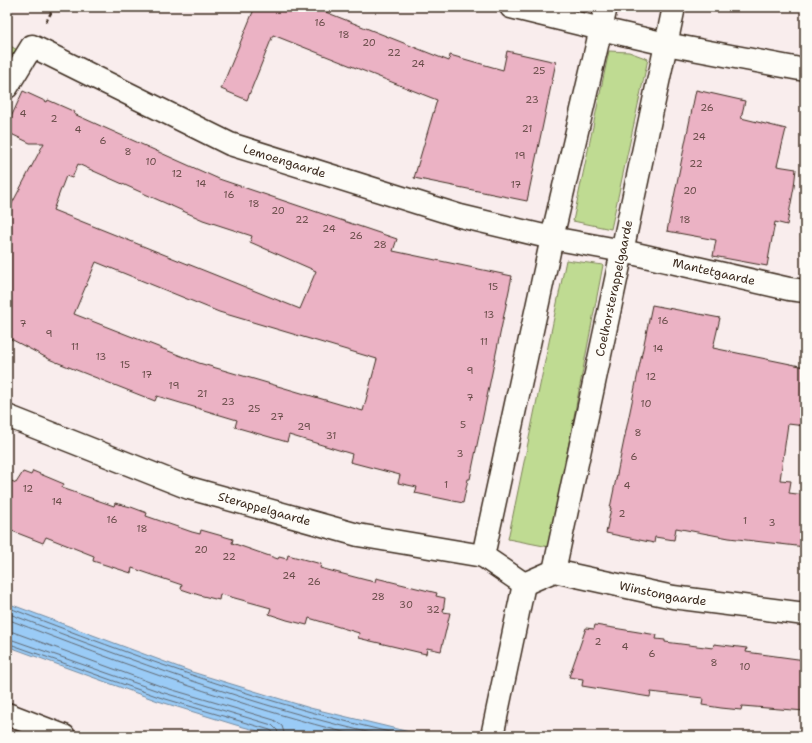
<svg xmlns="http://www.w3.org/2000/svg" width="812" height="743" viewBox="0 0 812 743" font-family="'Shantell Sans',sans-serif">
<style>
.green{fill:#bfdb92;stroke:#7d8258}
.water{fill:#9acbf6;stroke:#748ba0}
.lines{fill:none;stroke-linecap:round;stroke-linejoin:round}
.shore{stroke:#616a74;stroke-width:1}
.building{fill:#ebb2c4;stroke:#3b2a1e;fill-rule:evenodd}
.street-casing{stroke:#3b2a1e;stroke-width:25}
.secondary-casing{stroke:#3b2a1e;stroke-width:25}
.path{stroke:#3b2a1e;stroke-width:2.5;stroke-dasharray:4 3;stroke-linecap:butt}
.street{stroke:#fdfcf7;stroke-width:22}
.secondary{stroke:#fdfcf7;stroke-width:22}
.labels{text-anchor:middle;stroke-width:3;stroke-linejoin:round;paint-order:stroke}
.number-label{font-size:10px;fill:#674c48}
.street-label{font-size:12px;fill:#3b2a1e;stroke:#fdfcf7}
</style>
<rect width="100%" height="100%" fill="#f9eded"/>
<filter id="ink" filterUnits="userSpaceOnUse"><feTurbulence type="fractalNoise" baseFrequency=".025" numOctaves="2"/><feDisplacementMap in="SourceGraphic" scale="8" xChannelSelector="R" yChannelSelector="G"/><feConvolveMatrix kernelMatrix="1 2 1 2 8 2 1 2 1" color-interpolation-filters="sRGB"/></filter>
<g filter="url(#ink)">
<g class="green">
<polygon points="7,44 19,51 7,69"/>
<polygon points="609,51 629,52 648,59 611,229 573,221"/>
<polygon points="566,260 603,265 549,547 508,539"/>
</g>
<polygon class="water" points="7,603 192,672 310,708 426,736 277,736 236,725 158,701 7,646"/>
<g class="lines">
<g class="shore">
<path d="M 7,607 C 138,658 270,706 407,736"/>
<path d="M 7,613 C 130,660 255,707 384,736"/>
<path d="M 7,619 C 122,664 239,706 359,736"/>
<polyline points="7,632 13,632 163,687 274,720 282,726 285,736"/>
<polyline points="7,638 161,692 272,725 277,730 279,736"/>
<polyline points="7,643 159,697 270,730 273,732 274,736"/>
</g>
</g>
<g class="building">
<polygon points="255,7 313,7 449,61 450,55 503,70 507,51 556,62 527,201 414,178 437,100 273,35 247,100 221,89"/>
<polygon points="696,90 745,101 741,118 786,129 777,166 796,169 794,187 787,225 775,222 767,266 713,256 716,240 667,231"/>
<path d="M 23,91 L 47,102 L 48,100 L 75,112 L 74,114 L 219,179 L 397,239 L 393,251 L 512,276 L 470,479 L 468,479 L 463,503 L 415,493 L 417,487 L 398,483 L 400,475 L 350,462 L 352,454 L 289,435 L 287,442 L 235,427 L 237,420 L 157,396 L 155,401 L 51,360 L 7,337 L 7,213 L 44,143 L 30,143 L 7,132 L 7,126 ZM 78,164 L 203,220 L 252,236 L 250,242 L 316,271 L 300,309 L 53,210 L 66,176 L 72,178 ZM 96,262 L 219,312 L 377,359 L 363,411 L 199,363 L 74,314 Z"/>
<polygon points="652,305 720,318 713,348 805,367 805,426 788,424 780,480 791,481 789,493 805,495 805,547 729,538 676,528 674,540 655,537 654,543 606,533 611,508 610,508"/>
<polygon points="33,471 64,484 62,488 114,506 115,503 131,507 147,513 146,516 192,532 200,534 201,530 233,539 232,543 278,559 279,557 287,559 288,555 321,564 320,568 366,580 375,582 376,578 437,593 436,596 445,598 443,612 450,613 441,651 427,648 426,654 358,638 359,633 309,618 307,625 287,620 269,614 271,608 220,594 219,600 199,595 181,589 182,585 132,568 131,573 93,561 94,556 46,537 43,543 7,529 7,479 16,483 23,472 31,475"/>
<polygon points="595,625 657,635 656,639 665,640 665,642 713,648 714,644 747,648 746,652 805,660 805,711 742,706 741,710 721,708 702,705 703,698 651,692 650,697 582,686 583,679 569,677 586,628 594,629"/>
</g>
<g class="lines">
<g class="street-casing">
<g id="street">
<polyline points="511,7 601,29 666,44 805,70"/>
<path id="s1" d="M 7,87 L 32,46 L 230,144 L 460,216 L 552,238 L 623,251 L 789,289 L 805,291"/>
<path id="s2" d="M 7,416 L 189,488 L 358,535 L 483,556 L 524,584"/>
<polyline points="483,556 552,238 606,7"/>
<path id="s3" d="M 554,571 L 674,7"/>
<path id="s4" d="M 524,584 L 554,571 L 673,597 L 805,614"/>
<polyline points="492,736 524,584"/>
</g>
</g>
<g class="secondary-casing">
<polyline id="secondary" points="7,714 64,736"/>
</g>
<polyline class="path" points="46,22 54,7"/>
<use href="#street" class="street"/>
<use href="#secondary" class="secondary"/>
</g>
</g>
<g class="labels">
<g class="number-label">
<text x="320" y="26">16</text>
<text x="344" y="38">18</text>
<text x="369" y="46">20</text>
<text x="394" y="56">22</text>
<text x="418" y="67">24</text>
<text x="539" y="74">25</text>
<text x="532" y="103">23</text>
<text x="707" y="111">26</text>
<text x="23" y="117">4</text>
<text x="54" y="122">2</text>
<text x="527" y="132">21</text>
<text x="78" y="133">4</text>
<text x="699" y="140">24</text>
<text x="103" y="144">6</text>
<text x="128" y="155">8</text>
<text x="520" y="159">19</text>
<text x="151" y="165">10</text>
<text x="696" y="167">22</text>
<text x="177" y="177">12</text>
<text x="201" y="187">14</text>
<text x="516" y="188">17</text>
<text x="690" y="194">20</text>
<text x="229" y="198">16</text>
<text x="254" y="207">18</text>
<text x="278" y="214">20</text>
<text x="302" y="223">22</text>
<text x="685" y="223">18</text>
<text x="329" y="232">24</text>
<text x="356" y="239">26</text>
<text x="380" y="248">28</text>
<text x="493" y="290">15</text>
<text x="489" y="318">13</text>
<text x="663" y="324">16</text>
<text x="23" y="327">7</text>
<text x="49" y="337">9</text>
<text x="484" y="345">11</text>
<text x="75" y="350">11</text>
<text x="658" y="352">14</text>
<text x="101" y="360">13</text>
<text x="125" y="368">15</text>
<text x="470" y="374">9</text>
<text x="147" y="378">17</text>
<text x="651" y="380">12</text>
<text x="174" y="389">19</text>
<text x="202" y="397">21</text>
<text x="470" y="401">7</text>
<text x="228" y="405">23</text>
<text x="646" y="407">10</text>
<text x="254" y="412">25</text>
<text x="277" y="420">27</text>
<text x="463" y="428">5</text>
<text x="304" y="430">29</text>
<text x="638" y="436">8</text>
<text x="331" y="439">31</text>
<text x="460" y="457">3</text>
<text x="634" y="460">6</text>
<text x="446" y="488">1</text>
<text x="627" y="489">4</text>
<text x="28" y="492">12</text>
<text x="57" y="505">14</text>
<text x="622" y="517">2</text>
<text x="112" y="523">16</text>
<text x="745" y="524">1</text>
<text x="772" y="526">3</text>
<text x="142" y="532">18</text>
<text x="201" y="553">20</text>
<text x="229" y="560">22</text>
<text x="289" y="579">24</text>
<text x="314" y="585">26</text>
<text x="378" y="600">28</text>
<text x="406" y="608">30</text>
<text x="433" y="613">32</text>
<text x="598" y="645">2</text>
<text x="625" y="650">4</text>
<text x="652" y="657">6</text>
<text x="714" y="666">8</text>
<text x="745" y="670">10</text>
</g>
<g class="street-label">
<text dy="4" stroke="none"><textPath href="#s1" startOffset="326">Lemoengaarde</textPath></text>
<text dy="4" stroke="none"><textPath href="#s1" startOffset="770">Mantetgaarde</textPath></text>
<text dy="4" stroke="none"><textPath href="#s3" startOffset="289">Coelhorsterappelgaarde</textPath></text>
<text dy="4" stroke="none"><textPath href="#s2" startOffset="274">Sterappelgaarde</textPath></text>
<text dy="4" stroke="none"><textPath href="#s4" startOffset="144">Winstongaarde</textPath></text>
</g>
</g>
<rect width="812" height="743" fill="none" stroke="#fdfcf7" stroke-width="24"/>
<rect x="12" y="12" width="788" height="719" fill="none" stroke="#3b2a1e" stroke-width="1.5" filter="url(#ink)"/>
</svg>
